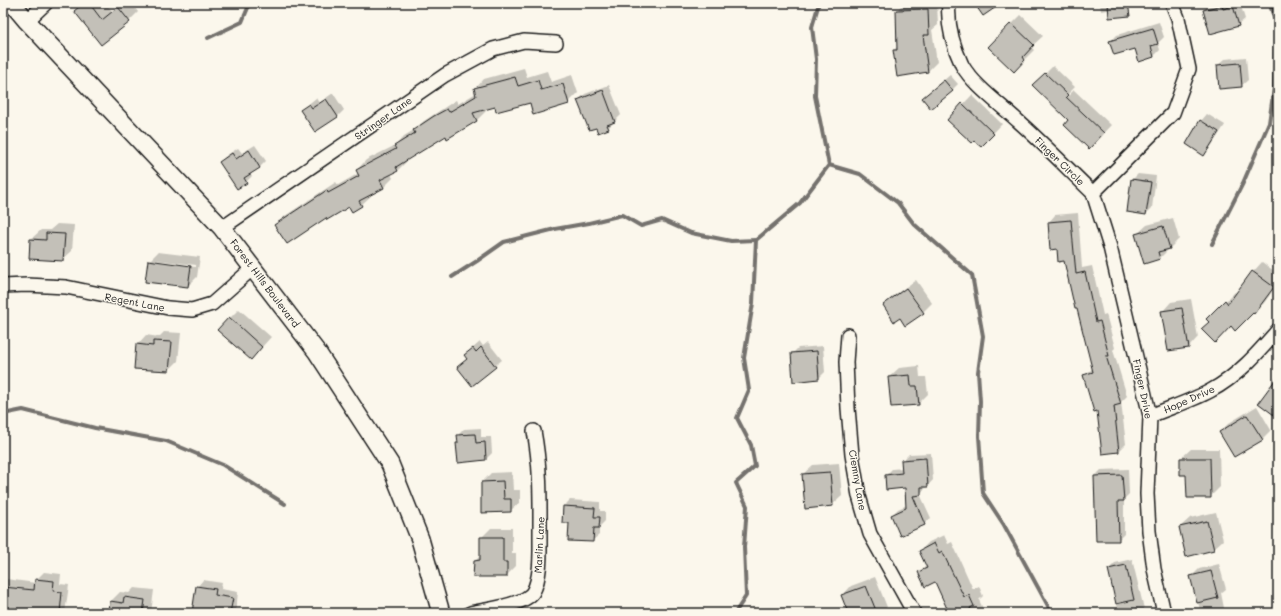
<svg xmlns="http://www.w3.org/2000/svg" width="1281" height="616" viewBox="0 0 1281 616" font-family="Mali,sans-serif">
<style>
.shadow{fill:#0003;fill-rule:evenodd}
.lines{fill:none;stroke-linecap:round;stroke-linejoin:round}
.stream{stroke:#74726e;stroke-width:4}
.building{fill:#c3c0b8;stroke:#1c1c1c}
.minor-casing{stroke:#1c1c1c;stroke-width:16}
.major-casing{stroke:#1c1c1c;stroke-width:20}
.minor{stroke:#fbf7ec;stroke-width:13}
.major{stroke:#fbf7ec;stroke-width:17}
.labels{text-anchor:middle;stroke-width:3;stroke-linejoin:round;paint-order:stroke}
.street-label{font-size:10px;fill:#1c1c1c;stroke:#fbf7ec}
</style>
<rect width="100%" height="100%" fill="#fbf7ec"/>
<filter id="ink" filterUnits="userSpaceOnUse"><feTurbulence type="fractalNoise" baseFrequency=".025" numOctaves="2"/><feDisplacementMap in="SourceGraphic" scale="8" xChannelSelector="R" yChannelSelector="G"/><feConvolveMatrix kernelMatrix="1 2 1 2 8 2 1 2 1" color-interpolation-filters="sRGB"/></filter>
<g filter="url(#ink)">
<g class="shadow">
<polygon points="83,3 105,3 112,11 122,3 131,3 138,12 129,21 101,44 75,11"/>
<polygon points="904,3 937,3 938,25 932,30 937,62 928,71 894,50 897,47 897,10"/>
<polygon points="1100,3 1125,3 1109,10 1101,11"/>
<polygon points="1213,3 1240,3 1245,19 1238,25 1204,10 1210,4"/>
<polygon points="1021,15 1043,36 1031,47 1034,50 1014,70 989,47"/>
<polygon points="1159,22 1164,37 1158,43 1160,50 1154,56 1136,48 1111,41 1117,35"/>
<polygon points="1246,57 1248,80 1241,86 1218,65 1225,59"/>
<polygon points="1053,66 1075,87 1062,100 1063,101 1074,90 1111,125 1089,148 1070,120 1034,85"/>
<polygon points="524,68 527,77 547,71 551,82 572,75 578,93 568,103 530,102 496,106 485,109 486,111 477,120 448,137 446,135 406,160 407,161 398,170 391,174 393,178 384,187 370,194 371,196 361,205 350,206 326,216 276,225 285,216 336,182 338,185 359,173 357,170 366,160 396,145 404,136 414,130 424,121 456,100 458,104 476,93 475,89 484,79"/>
<polygon points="950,75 958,84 952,90 923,98"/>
<polygon points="609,85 621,115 608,128 578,100 585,94"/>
<polygon points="333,93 344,110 338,116 315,131 301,110 316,98 319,103"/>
<polygon points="972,95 1002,124 981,146 948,120"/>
<polygon points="1207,114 1225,125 1210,148 1204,154 1187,144 1201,121"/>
<polygon points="255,145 266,161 260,167 250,173 252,176 246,182 220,162 226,156 238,148 242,153"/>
<polygon points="1138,174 1156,176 1152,208 1146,214 1132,180"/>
<polygon points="1078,213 1082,268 1092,266 1103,315 1106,314 1115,348 1113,350 1127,396 1121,402 1126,444 1119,451 1098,410 1085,375 1093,368 1065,260 1058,248 1049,222 1055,215"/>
<polygon points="1173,218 1179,239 1159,259 1137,234 1147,225"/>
<polygon points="57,224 74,225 72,251 62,260 30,258 31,239 41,230 50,230"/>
<polygon points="1278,246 1278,254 1275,253"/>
<path d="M 158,252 L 200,257 L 197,277 L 188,286 L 149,261 ZM 155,260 L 196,265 L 196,267 L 155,262 Z"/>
<polygon points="1262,262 1278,274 1278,283 1264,303 1254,312 1253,312 1231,325 1210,321 1208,319 1235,292 1237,294 1253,272"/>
<polygon points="916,280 932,303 923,312 900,317 884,305 893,296"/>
<polygon points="1191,299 1198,337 1189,347 1162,312 1171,302"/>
<polygon points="239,309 271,337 251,359 230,318"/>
<polygon points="164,332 181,333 178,361 169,370 135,368 137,345 146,335 159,337"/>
<polygon points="480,342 483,346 488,342 502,360 472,384 458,367 468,358 465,355"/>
<polygon points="823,346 825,372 819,378 792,354 798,348"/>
<polygon points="919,366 920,377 926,377 928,394 918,404 889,377 899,368"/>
<polygon points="1257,406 1271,430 1262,439 1220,432 1229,423"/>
<polygon points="481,428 481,437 491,437 492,453 486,459 457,443 459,442 458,435 464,429"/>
<polygon points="1191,449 1219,449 1220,487 1210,497 1187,474 1181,458"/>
<polygon points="931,453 933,480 920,494 931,518 924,524 892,515 898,509 907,505 906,487 886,475 892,469 903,468 902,461 909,454"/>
<polygon points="839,463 842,496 832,505 803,474 813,465"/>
<polygon points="1128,469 1129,494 1124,499 1124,534 1118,540 1095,476 1101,470"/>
<polygon points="512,472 513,490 520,490 520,502 510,511 482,482 491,473"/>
<polygon points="570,500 600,502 600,511 605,511 605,521 599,527 599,535 592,541 570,522 564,506"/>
<polygon points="1216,512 1223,540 1213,549 1180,527 1190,518"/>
<polygon points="491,528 512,528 512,553 516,553 516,566 506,576 475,561 481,555 481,538"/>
<polygon points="944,535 948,544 952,542 973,589 979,586 983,596 979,600 985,613 944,613 948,609 935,580 919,572 926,565 920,551 929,542"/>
<polygon points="1132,559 1145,613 1119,613 1109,569 1115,563"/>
<polygon points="1219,564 1226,589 1221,593 1225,613 1201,613 1191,577 1199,569"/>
<polygon points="44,572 61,574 60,584 69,585 65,613 45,613 45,612 20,609 16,613 3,613 3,581 6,579 36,583 36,580"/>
<polygon points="875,577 887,607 881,613 849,613 842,596 851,586"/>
<polygon points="203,580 222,583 221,589 238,592 236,611 233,613 193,613 197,587"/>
<polygon points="134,588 154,590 151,613 110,613 111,601 120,592 129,593"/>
</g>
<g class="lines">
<g class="stream">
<polyline points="1275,3 1271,8 1278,31"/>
<polyline points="208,38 242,22 250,3"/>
<polyline points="829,165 860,174 898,203 914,224 972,275 983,336 978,372 980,401 979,436 983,493 1004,525 1047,604 1051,613"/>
<polyline points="1212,244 1243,183 1269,123 1274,88 1275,48 1278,35"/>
<polyline points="452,277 477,261 504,242 555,229 589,223 622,215 641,226 662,220 691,233 731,241 756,240"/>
<polyline points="3,414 23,410 95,428 166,441 223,465 285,504"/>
<polyline points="735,613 746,596 744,547 747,506 736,483 755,466 751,445 737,418 749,390 744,358 753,303 756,240 800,203 829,165 815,96 816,59 812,27 819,3"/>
</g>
</g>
<g class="building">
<polygon points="84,3 89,3 102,20 118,7 130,22 101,45 74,11"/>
<polygon points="974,3 1002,3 983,16"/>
<polygon points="1108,3 1128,3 1130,16 1109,18"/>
<polygon points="1222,5 1223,9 1233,6 1239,26 1210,34 1203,10"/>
<polygon points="928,9 929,35 923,35 928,72 897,77 893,50 897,50 896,10"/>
<polygon points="1011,23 1034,45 1023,57 1025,60 1014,72 988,47"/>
<polygon points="1153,28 1158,44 1151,46 1154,57 1139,62 1135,49 1114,55 1109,41"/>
<polygon points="1240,63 1242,87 1219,89 1217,65"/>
<polygon points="1045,73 1068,95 1066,97 1104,133 1089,149 1064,125 1068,120 1032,85"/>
<polygon points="515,77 518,86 538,80 541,90 563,84 569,104 533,115 530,103 496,112 495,107 473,113 477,121 447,139 446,136 396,167 398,171 380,180 384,188 359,201 362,206 352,212 349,207 327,220 326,218 287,244 274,225 327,190 328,193 359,176 356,170 396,149 394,146 415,133 413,130 434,116 447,109 449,112 476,96 474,88"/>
<polygon points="944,80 953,91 931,109 922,98"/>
<polygon points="603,90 615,122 607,125 609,129 598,133 596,128 589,130 577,100"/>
<polygon points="326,99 338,117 315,132 300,110 309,104 312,108"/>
<polygon points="962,103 994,134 981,147 974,141 972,143 947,120"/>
<polygon points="1200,120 1219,132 1204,156 1186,144"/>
<polygon points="249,150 260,168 244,178 247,183 237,189 219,162 232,153 236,159"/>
<polygon points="1131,179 1151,182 1146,215 1127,212"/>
<polygon points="1071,220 1076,274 1085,272 1096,322 1100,321 1109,356 1106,356 1121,404 1114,406 1119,452 1102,454 1097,411 1094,412 1083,375 1093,372 1077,309 1075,309 1064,261 1058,262 1057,249 1050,250 1048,222"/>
<polygon points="1163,226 1170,249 1158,252 1160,259 1144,264 1135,234"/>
<polygon points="46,233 65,234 63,261 29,259 30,239 46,240"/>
<polygon points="148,260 191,266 188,287 145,282"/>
<polygon points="1252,271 1274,287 1254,314 1253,313 1235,331 1231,326 1215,343 1201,329 1209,322 1206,319 1225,300 1228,304"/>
<polygon points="906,288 924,313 905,326 900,318 894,322 883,305"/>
<polygon points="1182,308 1189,348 1168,351 1161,311"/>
<polygon points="229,317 262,347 251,360 217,330"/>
<polygon points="153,341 172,342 169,371 134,369 136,344 153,346"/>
<polygon points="481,347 496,367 472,386 457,367 467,359 464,355 473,348 476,352"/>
<polygon points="817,351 819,379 793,382 791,353"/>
<polygon points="910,375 911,386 917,386 919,405 891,407 888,377"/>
<polygon points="1278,376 1278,418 1258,403"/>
<polygon points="1247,415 1263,440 1234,457 1219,432"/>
<polygon points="475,434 476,443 485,442 486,460 458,463 456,443 458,443 457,435"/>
<polygon points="926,458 928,487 921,487 921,495 913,496 925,525 900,536 891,515 906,508 905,488 886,490 885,475 902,473 901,460"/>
<polygon points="1180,458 1210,458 1211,498 1187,498 1186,475 1180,475"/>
<polygon points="830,472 833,506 805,509 802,474"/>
<polygon points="1122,475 1124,501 1118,501 1119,541 1096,541 1094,476"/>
<polygon points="503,481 504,499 511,499 511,512 481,513 481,482"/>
<polygon points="563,506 595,508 594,517 600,517 599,528 594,528 593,542 568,541 569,523 562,523"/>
<polygon points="1207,521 1214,550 1186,557 1179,527"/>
<polygon points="480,537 503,537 503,562 507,562 507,577 473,577 474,561 480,560"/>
<polygon points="934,543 939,553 942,551 964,597 969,595 974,606 970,608 972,613 949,613 935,582 925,587 918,572 927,568 919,551"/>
<polygon points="1126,565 1134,600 1116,604 1108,569"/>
<polygon points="1211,571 1218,598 1197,603 1190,576"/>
<polygon points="35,579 54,581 53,591 62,592 60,613 16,610 15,613 3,613 3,587 34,590"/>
<polygon points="196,586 216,589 215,595 233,598 230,613 192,613"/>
<polygon points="866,586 877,613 848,613 841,595"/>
<polygon points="124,597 145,600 143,613 109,613 110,601 123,603"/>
</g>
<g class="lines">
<g class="minor-casing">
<g id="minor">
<path d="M 949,3 C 947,24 953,46 962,65 C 973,85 1001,105 1018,121 C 1044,144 1068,169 1093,193 L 1173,113 L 1189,69 L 1178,18 L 1172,3"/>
<polyline points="27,21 46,3"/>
<polyline points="1093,193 1110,247 1150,416 1147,494 1149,531 1154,569 1164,613"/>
<polyline points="222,228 445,75 493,49 524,41 556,43"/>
<polyline points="3,286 27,285 66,287 168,308 192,310 212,304 254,267"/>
<polyline points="848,335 846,362 848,408 852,455 859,496 870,534 914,613"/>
<path d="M 1150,416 C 1169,408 1191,401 1210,391 C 1237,377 1258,353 1278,330"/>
<path d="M 470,613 C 485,610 525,605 533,592 C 541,577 540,554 540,537 C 540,499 541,469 534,431"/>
</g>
</g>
<g class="major-casing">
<polyline id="major" points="12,3 27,21 222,228 317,352 390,464 420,539 441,613"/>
</g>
<use href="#minor" class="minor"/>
<use href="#major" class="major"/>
</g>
</g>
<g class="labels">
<g class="street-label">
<text transform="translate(383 118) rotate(-35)" y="4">Stringer Lane</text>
<text transform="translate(1060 161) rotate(44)" y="4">Finger Circle</text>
<text transform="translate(265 283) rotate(53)" y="4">Forest Hills Boulevard</text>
<text transform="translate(135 302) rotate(11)" y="4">Regent Lane</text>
<text transform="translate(1143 389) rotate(78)" y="4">Finger Drive</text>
<text transform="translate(1189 399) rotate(-24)" y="4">Hope Drive</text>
<text transform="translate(858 480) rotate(80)" y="4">Ciemny Lane</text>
<text transform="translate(539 545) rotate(-87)" y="4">Marlin Lane</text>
</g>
</g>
<rect width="1281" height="616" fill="none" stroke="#fbf7ec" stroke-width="16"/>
<rect x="8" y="8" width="1265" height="600" fill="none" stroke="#1c1c1c" stroke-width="1.5" filter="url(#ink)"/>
</svg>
